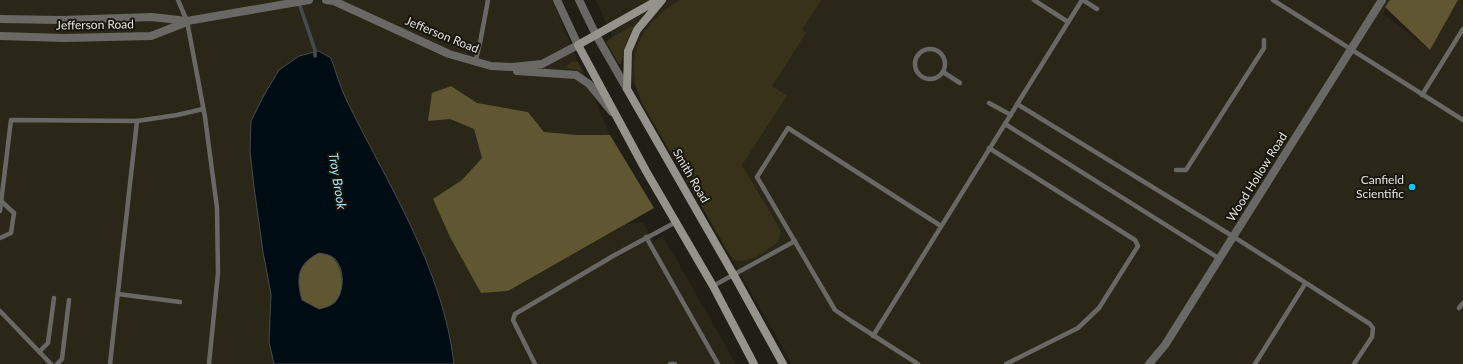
<svg xmlns="http://www.w3.org/2000/svg" width="1463" height="364" viewBox="0 0 1463 364" font-family="Lato,sans-serif">
<style>
.built{fill:#2b2718}
.green{fill:#38321b}
.forest{fill:#5f5632}
.water{fill:#000c14;stroke:#444c50;fill-rule:evenodd}
.lines{fill:none;stroke-linecap:round;stroke-linejoin:round}
.stream{stroke:#444c50;stroke-width:3.5}
.service{stroke:#6a6864;stroke-width:4.5}
.minor{stroke:#6a6864;stroke-width:8}
.tertiary{stroke:#6a6864;stroke-width:8}
.secondary{stroke:#95938b;stroke-width:8}
.poi-dot{fill:#0ecafa;stroke:#17150c;stroke-width:1.5}
.labels{text-anchor:middle;stroke-width:4;stroke-linejoin:round;paint-order:stroke}
.street-label{font-size:12px;fill:#e4e3dd;stroke:#17150c}
.poi-label{font-size:12px;fill:#e4e3dd;stroke:#17150c;text-anchor:end}
.water-label{font-size:13px;font-style:italic;fill:#aae6fc;stroke:#17150c}
</style>
<rect width="100%" height="100%" fill="#201e15"/>
<g class="built">
<polygon points="0,0 552,0 610,135 578,135 544,132 528,112 477,103 451,86 450,119 474,129 482,158 462,180 433,199 481,293 508,291 627,224 643,222 654,241 663,236 736,364 0,364"/>
<polygon points="596,0 1390,0 1383,13 1430,50 1458,0 1463,0 1463,364 792,364 643,105"/>
</g>
<g class="green">
<path d="M 680,0 L 821,0 L 802,30 L 806,33 L 772,86 L 787,96 L 742,165 L 781,231 L 778,242 C 766,251 744,269 731,257 L 643,105 C 622,60 639,24 680,0 Z"/>
<polygon points="632,26 633,27 624,49 621,64 619,64 606,42 608,40"/>
<polygon points="573,61 578,62 583,72 565,67"/>
</g>
<g class="forest">
<polygon points="1390,0 1458,0 1430,50 1385,7"/>
<polygon points="451,86 477,103 528,112 544,132 578,135 610,135 654,208 508,291 481,293 450,237 433,199 462,180 482,158 474,129 450,119 428,121 432,93"/>
<path d="M 319,253 C 324,254 330,255 333,258 C 344,269 347,297 331,305 C 328,307 323,308 319,309 L 302,300 C 296,277 297,265 319,253 Z"/>
</g>
<path class="water" d="M 319,51 L 331,58 C 336,72 340,87 347,101 C 388,185 443,268 454,364 L 274,364 L 269,342 L 271,294 L 263,252 L 254,187 L 250,151 L 251,121 L 264,95 L 279,70 L 299,56 ZM 319,253 C 323,254 328,254 331,256 C 346,264 346,297 331,305 C 328,307 323,308 319,309 L 302,300 C 296,278 297,264 319,253 Z"/>
<g class="lines">
<polyline class="stream" points="299,3 315,50 315,56"/>
<g class="service">
<polyline points="178,0 187,21 205,117 217,208 218,273 209,364"/>
<polyline points="1034,0 1068,22"/>
<polyline points="1083,0 1097,9"/>
<polyline points="1273,0 1463,120"/>
<circle cx="930" cy="64" r="15"/>
<polyline points="475,63 480,43 488,0"/>
<polyline points="943,72 960,83"/>
<polyline points="1422,95 1463,29"/>
<polyline points="989,103 1011,115"/>
<polyline points="1017,104 1234,237 1370,324 1373,328 1372,337 1354,364"/>
<polyline points="1005,124 1220,259"/>
<polyline points="989,148 1135,240 1138,246 1099,308 1078,328 1006,364"/>
<polyline points="1176,170 1186,170 1264,48 1264,40"/>
<polyline points="0,211 11,120 137,121 177,115 203,109"/>
<polyline points="646,237 718,364"/>
<polyline points="0,238 11,233 14,213 1,201"/>
<polyline points="713,286 795,241"/>
<polyline points="118,294 180,302"/>
<polyline points="1459,308 1463,303"/>
<polyline points="0,311 51,364"/>
<polyline points="873,336 1082,0"/>
<polyline points="39,352 48,343 54,298"/>
<polyline points="57,364 62,359 69,300"/>
<polyline points="110,364 137,121"/>
<polyline points="535,364 513,320 515,314 613,256 676,222"/>
<polyline points="670,364 675,364"/>
<polyline points="918,364 851,321 835,310 757,177 788,128 941,226"/>
<polyline points="1255,364 1305,284"/>
</g>
<polyline class="minor" points="1149,364 1165,345 1382,0"/>
<g class="tertiary">
<polyline points="326,0 334,1 449,54 491,66 512,67 542,64 578,45 557,0"/>
<polyline points="579,0 596,35 627,89"/>
<polyline points="0,19 62,20 152,17 187,21 309,0"/>
<polyline points="0,36 64,38 151,36 187,22"/>
<polyline points="517,71 576,75 589,84 612,112"/>
</g>
<g class="secondary">
<polyline points="658,0 578,45 646,171 713,286 754,364"/>
<polyline points="662,0 637,30 628,51 627,89 736,279 783,364"/>
</g>
</g>
<circle class="poi-dot" cx="1412" cy="187" r="4"/>
<g class="labels">
<g class="street-label">
<text transform="translate(95 25) rotate(-1)" y="4">Jefferson Road</text>
<text transform="translate(442 35) rotate(22)" y="4">Jefferson Road</text>
<text transform="translate(691 176) rotate(60)" y="4">Smith Road</text>
<text transform="translate(1257 177) rotate(-58)" y="4">Wood Hollow Road</text>
</g>
<g class="poi-label">
<text x="1404" y="184">Canfield<tspan x="1404" dy="14">Scientific</tspan></text>
</g>
<g class="water-label">
<text transform="translate(338 181) rotate(81)" y="5">Troy Brook</text>
</g>
</g>
</svg>
